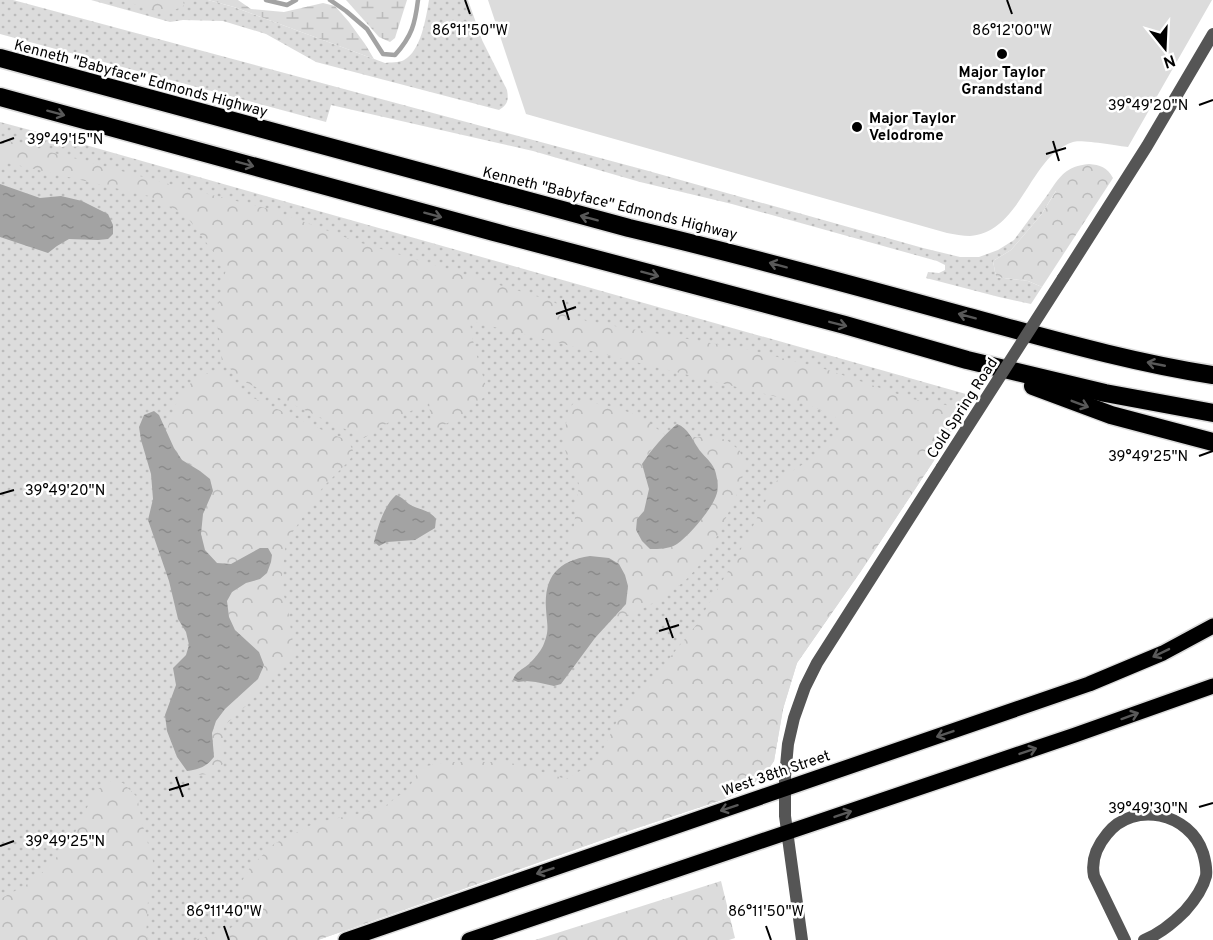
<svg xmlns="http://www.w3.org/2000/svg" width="1213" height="940" viewBox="0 0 1213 940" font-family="Overpass,sans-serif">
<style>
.green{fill:url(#green-dots)}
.forest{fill:url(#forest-crowns)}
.wetland{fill:url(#wetland-marsh)}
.pitch{fill:#dcdcdc}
.water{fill:url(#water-ripples)}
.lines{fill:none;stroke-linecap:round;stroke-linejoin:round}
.stream{stroke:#a3a3a3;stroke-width:4.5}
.primary-casing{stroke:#dbdbdb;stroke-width:18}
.motorway-casing{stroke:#dbdbdb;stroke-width:21}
.minor{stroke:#555;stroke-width:12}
.tertiary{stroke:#555;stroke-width:12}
.primary{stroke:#000;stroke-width:15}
.motorway{stroke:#000;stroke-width:18}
.tertiary-bridge{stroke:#555;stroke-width:12}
.oneway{stroke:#595959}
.ticks{fill:none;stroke:#000;stroke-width:2}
.poi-dot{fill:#000;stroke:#fff;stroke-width:2}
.labels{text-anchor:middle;stroke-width:5;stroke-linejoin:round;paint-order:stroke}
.poi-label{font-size:15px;font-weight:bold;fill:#000;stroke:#fff}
.street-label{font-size:15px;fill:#000;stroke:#fff}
.ticks-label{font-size:15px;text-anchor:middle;fill:#000;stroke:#fff;stroke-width:5;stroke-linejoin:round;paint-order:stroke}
</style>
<defs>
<pattern id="green-dots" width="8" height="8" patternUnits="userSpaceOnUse" patternTransform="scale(1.5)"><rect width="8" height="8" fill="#dcdcdc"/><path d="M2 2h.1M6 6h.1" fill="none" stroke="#bbb" stroke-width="1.8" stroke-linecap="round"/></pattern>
<pattern id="forest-crowns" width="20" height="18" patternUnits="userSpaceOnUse" patternTransform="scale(1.5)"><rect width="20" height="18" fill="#dcdcdc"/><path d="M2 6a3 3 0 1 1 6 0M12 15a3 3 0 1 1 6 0" fill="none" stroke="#bbb"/></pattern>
<pattern id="wetland-marsh" width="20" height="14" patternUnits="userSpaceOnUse" patternTransform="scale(1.5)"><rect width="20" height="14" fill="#dcdcdc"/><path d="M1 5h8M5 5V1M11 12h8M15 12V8" fill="none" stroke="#bbb"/></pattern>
<pattern id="water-ripples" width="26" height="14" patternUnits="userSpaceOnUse" patternTransform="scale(1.5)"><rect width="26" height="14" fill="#a3a3a3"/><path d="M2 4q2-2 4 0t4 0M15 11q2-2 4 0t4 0" fill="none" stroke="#8b8b8b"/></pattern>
</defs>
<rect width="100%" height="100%" fill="#fff"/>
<g class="green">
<polygon points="0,0 13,0 645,170 923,248 960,257 979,257 998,250 1014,240 1048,194 1057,189 1041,215 1011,250 993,261 996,277 1028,281 1042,287 1031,304 999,297 926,278 928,272 939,273 945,270 945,265 937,261 732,204 640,182 533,151 331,105 326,122 0,34"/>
<path d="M 91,0 L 208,0 L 234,7 L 385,63 C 390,62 399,63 404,60 C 421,51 426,18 429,0 L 468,0 L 482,40 L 507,90 C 509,101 507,105 499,110 L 316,62 L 266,34 L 223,21 L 183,20 L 170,22 Z"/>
<polygon points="0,122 75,142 973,396 933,462 861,571 797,663 783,709 774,761 765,774 748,789 722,800 622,833 318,940 0,940"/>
</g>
<g class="forest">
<polygon points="119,0 183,0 184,6 167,13"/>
<path d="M 0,139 L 85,161 L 187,189 L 269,209 L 358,242 L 552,301 L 586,321 L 750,350 L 828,370 L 912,399 L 946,405 L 962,413 L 933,462 L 861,571 L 797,663 L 783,709 L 774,761 L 765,774 L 748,789 L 722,800 L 622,833 L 318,940 L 194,940 L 227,931 L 253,910 L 236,891 L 251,866 L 274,844 L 315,823 L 381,809 L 408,789 L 421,767 L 448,762 L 507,762 L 566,779 L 597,761 L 622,711 L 663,666 L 697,624 L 745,542 L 775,482 L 808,461 L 841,434 L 835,416 L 806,404 L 470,321 C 472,346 482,370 488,394 L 463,414 L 432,432 L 429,402 L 389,422 L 364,438 L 247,383 L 222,362 L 216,315 L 226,269 L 185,214 L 149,196 L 0,161 Z"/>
<path d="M 1089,164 C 1100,165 1107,167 1113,178 L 1042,287 L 1028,281 L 996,277 L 993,261 L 1011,250 L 1041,215 L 1056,191 L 1048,194 C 1060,176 1066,166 1089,164 Z"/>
<path d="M 212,371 L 222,373 L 233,381 L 245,394 L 333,435 L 348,440 L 354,453 L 349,461 L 323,487 L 286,542 L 281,584 L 289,615 L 294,656 L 250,702 L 224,726 L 222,747 L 225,762 L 212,774 L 193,775 L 187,771 L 198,769 L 214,758 L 212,733 L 216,721 L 225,709 L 258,679 L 264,666 L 246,641 L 235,630 L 229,617 L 227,601 L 232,592 L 246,583 L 260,579 L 260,548 C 254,551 236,563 231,564 C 223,566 216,562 211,556 C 193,538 203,511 213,491 L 201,471 L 182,460 L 174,448 L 167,430 L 175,405 L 193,380 Z"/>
<path d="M 575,401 C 600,403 624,408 645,420 C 652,424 658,430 665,435 L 651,450 L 642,464 L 649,489 L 644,511 L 637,519 L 664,549 C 690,540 705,517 717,493 L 711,462 L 700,451 L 692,437 L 712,437 L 727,440 L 740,451 L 744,466 L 742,477 L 736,497 L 707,557 L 684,582 L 657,601 L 632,614 L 615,617 L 626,604 L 575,558 L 571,561 L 568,539 L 574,526 L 579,484 L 566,453 L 563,442 L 568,411 Z"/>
<polygon points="111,781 123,783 137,797 144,830 153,861 148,901 146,937 152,940 0,940 0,899 35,880 70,843 95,791"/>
<polygon points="721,881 735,938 729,940 535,940"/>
</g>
<g class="wetland">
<polygon points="208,0 238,0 251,9 284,12 323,3 335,6 349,22 365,44 374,59 234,7"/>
<polygon points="346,0 407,0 395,38 390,42 379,37"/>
</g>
<path class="pitch" d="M 488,0 L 1212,0 L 1128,147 C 1118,146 1080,139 1073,142 C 1029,156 1022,232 970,236 C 963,236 954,234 947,233 L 526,114 Z"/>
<g class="water">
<polygon points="0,184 40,198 61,196 82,201 108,214 113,225 113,234 108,239 98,240 69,239 57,246 48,253 0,237"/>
<path d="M 154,411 L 159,415 L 174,448 L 182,460 L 200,471 L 210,479 L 213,491 L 203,514 L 201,534 L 205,550 L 217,563 L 231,564 L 260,548 L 268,548 L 272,555 L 271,562 L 267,573 L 260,579 L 246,583 L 232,592 L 227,601 L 229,617 L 235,630 L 259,652 L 264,665 L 258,679 L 225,709 L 216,721 L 212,733 L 214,757 C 206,767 200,769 187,771 L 177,757 L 167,731 L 165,715 L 176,685 L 173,668 L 186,655 L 189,645 L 186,632 L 178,619 L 169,581 L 148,520 L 153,499 L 151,474 L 141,440 L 139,427 L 144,415 Z"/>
<path d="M 677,424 C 688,428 692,439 698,448 C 706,460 715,462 717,479 C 718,483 718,489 717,493 C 713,508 690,535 677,544 C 669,549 659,549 650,549 L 642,541 L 636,530 L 637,519 L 644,511 L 649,489 L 642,464 C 652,449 663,436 677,424 Z"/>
<path d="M 396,495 C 402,497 404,500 409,504 C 418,510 429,509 436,519 L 435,528 L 415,540 L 387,542 L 379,546 L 374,542 C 378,526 384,506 396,495 Z"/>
<path d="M 590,556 L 609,558 L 619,564 L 625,575 L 628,586 L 626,604 L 595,638 L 561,684 L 554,686 L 536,682 L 526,681 L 518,682 L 513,680 C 516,671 522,670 529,664 C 534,659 540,652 543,646 C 550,630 547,626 546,609 C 544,576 558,561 590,556 Z"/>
</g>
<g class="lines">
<g class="stream">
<polyline points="266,0 287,5 296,0"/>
<path d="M 330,0 L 346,11 L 367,29 L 383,54 L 395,55 C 412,36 415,24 418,0"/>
</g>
<g class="primary-casing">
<g id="primary">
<polyline points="346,940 1089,684 1163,653 1213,626"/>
<polyline points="469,940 1075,735 1213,686"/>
</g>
</g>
<g class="motorway-casing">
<g id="motorway">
<path d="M 0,58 L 629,228 C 742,255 853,285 965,316 C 1047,338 1129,362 1213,375"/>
<polyline points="0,97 494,232 845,325 967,360 1105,393 1213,413"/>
<polyline points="1033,386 1111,415 1213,442"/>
</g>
</g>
<path class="minor" d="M 1125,940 L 1094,876 C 1091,861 1097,846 1107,834 C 1134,800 1190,813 1203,853 C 1205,860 1207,869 1206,876 C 1203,888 1193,902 1185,911 C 1173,923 1160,934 1144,940"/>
<g class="tertiary">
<polyline points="1063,278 1147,146 1213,34"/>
<polyline points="802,940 785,816 785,777 788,744 794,718 805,687 817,663 942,467"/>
</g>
<use href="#primary" class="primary"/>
<use href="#motorway" class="motorway"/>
<polyline class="tertiary-bridge" points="942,467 1063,278"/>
</g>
<defs><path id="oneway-shaft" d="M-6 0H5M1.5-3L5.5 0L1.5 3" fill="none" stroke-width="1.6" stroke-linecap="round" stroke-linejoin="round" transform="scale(1.5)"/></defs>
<g class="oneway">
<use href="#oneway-shaft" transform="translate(56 113) rotate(15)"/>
<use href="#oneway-shaft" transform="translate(245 164) rotate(15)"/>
<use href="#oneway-shaft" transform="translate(433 215) rotate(15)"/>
<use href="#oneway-shaft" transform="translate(589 218) rotate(-165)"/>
<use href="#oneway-shaft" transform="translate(778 265) rotate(-165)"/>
<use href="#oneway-shaft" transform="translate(650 274) rotate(15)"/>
<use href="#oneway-shaft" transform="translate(967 316) rotate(-165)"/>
<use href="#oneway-shaft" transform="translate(838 324) rotate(14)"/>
<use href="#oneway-shaft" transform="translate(1156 364) rotate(-169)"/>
<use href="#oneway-shaft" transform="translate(1080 404) rotate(21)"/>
<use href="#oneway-shaft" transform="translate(1161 653) rotate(154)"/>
<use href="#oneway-shaft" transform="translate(1130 716) rotate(-20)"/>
<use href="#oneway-shaft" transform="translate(945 734) rotate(161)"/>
<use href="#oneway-shaft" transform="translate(1028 751) rotate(-19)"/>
<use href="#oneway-shaft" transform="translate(729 808) rotate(162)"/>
<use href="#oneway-shaft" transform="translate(843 814) rotate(-19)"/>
<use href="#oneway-shaft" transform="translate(545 871) rotate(161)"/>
</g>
<path class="ticks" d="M 465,0 L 470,14M 1007,0 L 1012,14M 1199,105 L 1213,100M 1053,141 L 1059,161M 0,143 L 14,138M 1046,154 L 1066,148M 563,300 L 569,320M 556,314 L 576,307M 1199,456 L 1213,451M 0,494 L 14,490M 666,618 L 673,638M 659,631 L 679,625M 176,777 L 183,797M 169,790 L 189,784M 1199,807 L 1213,803M 0,846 L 14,841M 224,926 L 229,940M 766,926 L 771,940"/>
<g class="poi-dot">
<circle cx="1002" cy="54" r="6"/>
<circle cx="857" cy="127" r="6"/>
</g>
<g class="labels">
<g class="poi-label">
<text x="1002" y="77">Major Taylor<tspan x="1002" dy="17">Grandstand</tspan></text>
<text x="869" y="123" text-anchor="start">Major Taylor<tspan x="869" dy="17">Velodrome</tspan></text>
</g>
<g class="street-label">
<text transform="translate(141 78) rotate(15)" y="5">Kenneth "Babyface" Edmonds Highway</text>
<text transform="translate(610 203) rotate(14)" y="5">Kenneth "Babyface" Edmonds Highway</text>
<text transform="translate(962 408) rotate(-57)" y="5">Cold Spring Road</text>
<text transform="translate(776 773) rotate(-19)" y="5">West 38th Street</text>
</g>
</g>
<g class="ticks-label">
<text x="470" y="35">86°11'50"W</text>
<text x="1012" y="35">86°12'00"W</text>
<text x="1148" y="110">39°49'20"N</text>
<text x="65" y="144">39°49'15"N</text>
<text x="1148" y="461">39°49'25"N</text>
<text x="65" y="495">39°49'20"N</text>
<text x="1148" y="813">39°49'30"N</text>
<text x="65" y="846">39°49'25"N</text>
<text x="224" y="916">86°11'40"W</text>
<text x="766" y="916">86°11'50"W</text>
</g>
<g transform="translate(1165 48) rotate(162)" stroke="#ffffff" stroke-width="4.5" paint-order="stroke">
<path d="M0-4.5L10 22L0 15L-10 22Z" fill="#000000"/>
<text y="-9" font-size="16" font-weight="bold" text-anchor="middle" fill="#000000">N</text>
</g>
</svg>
